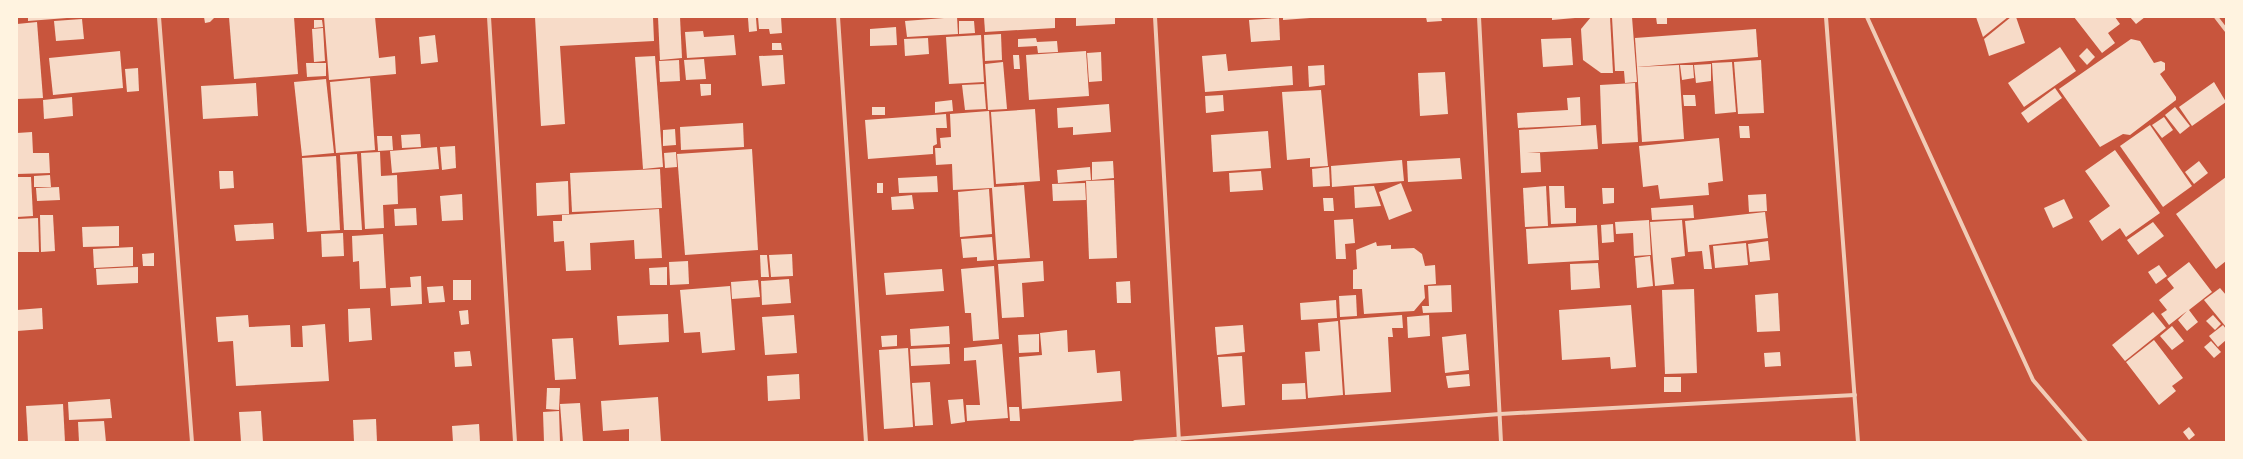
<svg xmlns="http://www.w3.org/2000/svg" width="2243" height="459" viewBox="0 0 2243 459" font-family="'Titillium Web',sans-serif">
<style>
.building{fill:#f7dbc8}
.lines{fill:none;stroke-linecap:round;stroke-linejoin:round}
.minor{stroke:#f1ccb7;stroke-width:4}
</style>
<rect width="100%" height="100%" fill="#c8553d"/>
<g class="building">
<polygon points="28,17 67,17 67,18 28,21"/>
<polygon points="204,17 215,17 210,22 205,23"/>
<polygon points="229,17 294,17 298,74 234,79"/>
<polygon points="324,17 375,17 379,58 395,56 396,74 329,80"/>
<polygon points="535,17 653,17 654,41 560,46 565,124 541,126"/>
<polygon points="658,17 680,17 682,58 660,60"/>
<polygon points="758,17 781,17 782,33 770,34 769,29 759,29"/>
<polygon points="957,17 958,34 907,37 905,21"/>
<polygon points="984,17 1055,17 1055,28 985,32"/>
<polygon points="1076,17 1115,17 1115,24 1076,26"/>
<polygon points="1283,17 1310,17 1310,18 1283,20"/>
<polygon points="1426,17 1441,17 1442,21 1427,22"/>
<polygon points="1552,17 1575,17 1575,18 1552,20"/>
<polygon points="1591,17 1610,17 1613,73 1601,73 1583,60 1581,29"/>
<polygon points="1612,17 1632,17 1637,82 1625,83 1624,71 1615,71"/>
<polygon points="1656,17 1667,17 1667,24 1657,24"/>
<polygon points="1976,17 2008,17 1983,37"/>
<polygon points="2011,17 2016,17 2025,43 1989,56 1984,39"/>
<polygon points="2074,17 2115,17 2120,24 2108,33 2115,43 2102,53"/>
<polygon points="2130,17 2145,17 2136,24"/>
<polygon points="748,18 756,18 757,31 749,32"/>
<polygon points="1279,18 1280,40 1251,42 1249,20"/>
<polygon points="82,19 84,39 56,41 54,21"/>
<polygon points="314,20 322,20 323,27 314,28"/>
<polygon points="959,21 974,21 975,33 959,34"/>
<polygon points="37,22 43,98 17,99 17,24"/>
<polygon points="896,27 897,45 870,46 870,29"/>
<polygon points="323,28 325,61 314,62 312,29"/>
<polygon points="1756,29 1758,57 1637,67 1635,38"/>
<polygon points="703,31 704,37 734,35 736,55 687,58 685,32"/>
<polygon points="1001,34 1002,60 985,61 984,35"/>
<polygon points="435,35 438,62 421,64 419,37"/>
<polygon points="981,35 984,82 949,84 946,37"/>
<polygon points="928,38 929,54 905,56 904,39"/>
<polygon points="1036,38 1037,42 1057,41 1058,52 1038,53 1037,46 1018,47 1018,39"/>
<polygon points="1571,38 1573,65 1543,67 1541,39"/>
<polygon points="2131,39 2140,41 2154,63 2161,61 2165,63 2165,70 2160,74 2176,97 2176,100 2130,135 2123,134 2100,147 2059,89"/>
<polygon points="772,43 781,43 782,50 772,50"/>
<polygon points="2060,47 2076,71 2024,107 2008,83"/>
<polygon points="2087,48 2095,57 2087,65 2079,56"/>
<polygon points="120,51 123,88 53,95 49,58"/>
<polygon points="1086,51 1089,96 1029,100 1026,55"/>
<polygon points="1101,52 1102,81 1089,82 1087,53"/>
<polygon points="1226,54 1228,71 1292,66 1293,85 1205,92 1202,56"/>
<polygon points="783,55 785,84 762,86 759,56"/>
<polygon points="1013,55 1019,55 1020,69 1014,69"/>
<polygon points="655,56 663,167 643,169 635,57"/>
<polygon points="704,59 706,79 686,80 684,60"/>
<polygon points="679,60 680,81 660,82 659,61"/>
<polygon points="1761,60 1764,113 1738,114 1734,62"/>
<polygon points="1003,62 1007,109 988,110 985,64"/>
<polygon points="1732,62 1736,112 1715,114 1712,63"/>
<polygon points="306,63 326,63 326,76 307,77"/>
<polygon points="1711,64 1711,81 1696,83 1694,65"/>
<polygon points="1324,65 1325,85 1309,87 1308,66"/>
<polygon points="1679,65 1684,139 1642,142 1637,67"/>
<polygon points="1680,65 1693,65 1694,78 1682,80"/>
<polygon points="138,68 139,91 127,92 125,69"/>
<polygon points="1445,72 1448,114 1420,116 1418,73"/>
<polygon points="370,78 375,150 336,153 330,82"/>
<polygon points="326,79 334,153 302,156 294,82"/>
<polygon points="2214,82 2226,102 2192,126 2179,107"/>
<polygon points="256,83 258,116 203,119 201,86"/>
<polygon points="1635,83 1638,142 1602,144 1600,85"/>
<polygon points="700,84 711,84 711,95 701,96"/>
<polygon points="984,84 986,109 965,110 962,85"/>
<polygon points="2055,88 2062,98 2028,123 2021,113"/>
<polygon points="1321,90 1328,166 1310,167 1310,158 1287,160 1282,92"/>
<polygon points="1223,95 1224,111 1206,113 1205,96"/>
<polygon points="1683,95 1695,95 1696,106 1684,106"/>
<polygon points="72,97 73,116 44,119 43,100"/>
<polygon points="1580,97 1581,125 1518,128 1517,113 1568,110 1567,98"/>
<polygon points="952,100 953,111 935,113 935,102"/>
<polygon points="1109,104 1111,132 1073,135 1073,127 1058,128 1057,108"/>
<rect x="872" y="107" width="13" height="8"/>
<polygon points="2175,107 2190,126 2180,134 2165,115"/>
<polygon points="1035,109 1040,181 996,184 991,112"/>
<polygon points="989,111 994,187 1024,185 1030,258 997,260 992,188 953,190 952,164 936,165 935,148 941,148 940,138 951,137 950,114"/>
<polygon points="946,114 947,128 936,128 937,144 933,146 933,154 868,159 865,120"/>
<polygon points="2164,117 2173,130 2162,138 2152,125"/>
<polygon points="743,123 744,147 681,150 680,127"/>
<polygon points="1596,125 1598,149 1527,153 1540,153 1541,172 1521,173 1519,130"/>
<polygon points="2150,125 2192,186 2163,207 2120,146"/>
<polygon points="1739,126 1749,126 1750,138 1740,138"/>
<polygon points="675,129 676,145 663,146 663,130"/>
<polygon points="1268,131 1271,168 1213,172 1211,135"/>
<polygon points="32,132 33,153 49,153 50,173 17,174 17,133"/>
<polygon points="420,134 421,147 402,148 401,135"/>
<polygon points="377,136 392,136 393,150 378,151"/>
<polygon points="1719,138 1723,181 1708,183 1709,195 1660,199 1658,185 1643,187 1639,146"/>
<polygon points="455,146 456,168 442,170 440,147"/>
<polygon points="437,147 439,169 392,173 390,151"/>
<polygon points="752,149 758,250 685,255 677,154"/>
<polygon points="2115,150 2160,213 2126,237 2120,228 2102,241 2089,221 2110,206 2085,171"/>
<polygon points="380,152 381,176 397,175 398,204 383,205 384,228 365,229 361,153"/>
<polygon points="676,152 677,167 665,168 664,153"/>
<polygon points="357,154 362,230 344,230 340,155"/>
<polygon points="336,156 340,230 307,232 302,158"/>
<polygon points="1460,158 1462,179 1408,182 1407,161"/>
<polygon points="1402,160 1404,181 1332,187 1331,166"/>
<polygon points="1113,161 1114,178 1092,180 1092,162"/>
<polygon points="2199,161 2208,173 2194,184 2185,172"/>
<polygon points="1090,167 1091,180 1058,183 1057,170"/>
<polygon points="1329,167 1330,186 1313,187 1312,169"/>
<polygon points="660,169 662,208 572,212 570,173"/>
<polygon points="219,171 233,171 234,188 220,189"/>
<polygon points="1261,171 1263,190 1230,192 1229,173"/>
<polygon points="50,175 51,187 34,187 34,176"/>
<polygon points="937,176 938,192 899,193 898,178"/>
<polygon points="17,177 31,177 33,216 17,217"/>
<polygon points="2226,177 2226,261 2216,269 2176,214"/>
<polygon points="1114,180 1117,258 1089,259 1086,181"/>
<polygon points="568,181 569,214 537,216 536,183"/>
<rect x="877" y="183" width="6" height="10"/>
<polygon points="1085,183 1086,200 1053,201 1052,184"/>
<polygon points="1401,183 1412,211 1389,220 1379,192"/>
<polygon points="1374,186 1381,206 1355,208 1354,187"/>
<polygon points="1546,186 1548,226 1525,227 1523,188"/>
<polygon points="1549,186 1564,186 1565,208 1576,208 1576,223 1551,224"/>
<polygon points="59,187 60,200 37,201 36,188"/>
<polygon points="1602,188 1614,188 1614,203 1603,204"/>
<polygon points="989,189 992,234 960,237 958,192"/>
<polygon points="462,194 463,220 442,221 440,196"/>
<polygon points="1766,194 1767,211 1749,212 1748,195"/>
<polygon points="912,195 914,209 892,210 891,197"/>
<polygon points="1323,198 1333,198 1334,211 1324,211"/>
<polygon points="2064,199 2073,218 2053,228 2044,208"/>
<polygon points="1693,205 1694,218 1652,220 1651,208"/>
<polygon points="416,208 417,225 395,226 394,209"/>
<polygon points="659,209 662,258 635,259 634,240 590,243 591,270 566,271 564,241 554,242 553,221 562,221 562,215"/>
<polygon points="1765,212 1768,238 1709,245 1712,269 1704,269 1702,251 1688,252 1685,221"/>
<polygon points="40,215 53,215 55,251 41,252"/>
<polygon points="38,218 39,252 17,252 17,219"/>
<polygon points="1353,219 1355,243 1345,244 1346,259 1336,259 1334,220"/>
<polygon points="1649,220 1651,255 1634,256 1633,233 1616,234 1615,222"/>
<polygon points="1682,220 1685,256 1671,258 1674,284 1655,286 1650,222"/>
<polygon points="2153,222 2164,236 2138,255 2127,240"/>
<polygon points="273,223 274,239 236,241 234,225"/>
<polygon points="1613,224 1614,242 1602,243 1601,225"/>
<polygon points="1597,225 1599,260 1528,264 1526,229"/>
<polygon points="119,226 119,246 83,247 82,227"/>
<polygon points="343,233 344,256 322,257 321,234"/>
<polygon points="383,234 386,288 360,289 359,261 353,262 352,236"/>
<polygon points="992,237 994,260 977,261 977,257 963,258 961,239"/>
<polygon points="1768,241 1770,260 1750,262 1748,244"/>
<polygon points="1376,242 1377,246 1391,245 1391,249 1414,248 1422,254 1425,266 1435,265 1436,284 1424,285 1425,298 1414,311 1364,314 1362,289 1353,289 1353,270 1357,269 1356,250"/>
<polygon points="1746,243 1748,265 1715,268 1713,246"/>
<polygon points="133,247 133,266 94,268 93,249"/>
<polygon points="154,253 154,266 143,266 142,254"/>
<polygon points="792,254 793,276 771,277 769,255"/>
<polygon points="760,255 767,255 769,277 761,277"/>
<polygon points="1650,256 1653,286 1637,288 1635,258"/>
<polygon points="688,261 689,284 670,285 669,262"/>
<polygon points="1043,261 1044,281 1022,283 1024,317 1002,318 998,264"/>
<polygon points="2189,262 2212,292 2189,310 2198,322 2187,331 2178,320 2187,311 2169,325 2161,314 2167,310 2159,300 2174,288 2167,279"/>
<polygon points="1598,263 1600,288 1571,290 1570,264"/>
<polygon points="2159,265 2167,276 2156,284 2148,272"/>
<polygon points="994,266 999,339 973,341 971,313 965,313 961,269"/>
<polygon points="138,267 138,283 97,285 96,269"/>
<polygon points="667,267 667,285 650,285 649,268"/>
<polygon points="942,269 944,291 886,295 884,273"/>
<polygon points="421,276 422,304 391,306 390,288 411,287 410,277"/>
<polygon points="789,279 791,303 762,305 761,281"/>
<rect x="453" y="280" width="18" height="20"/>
<polygon points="758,280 760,297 732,299 731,282"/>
<polygon points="1130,281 1131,303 1117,303 1116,282"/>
<polygon points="1451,285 1452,312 1423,313 1422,306 1429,306 1428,286"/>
<polygon points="443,286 445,302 429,303 427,287"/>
<polygon points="730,286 735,350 702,353 700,332 684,333 680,290"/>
<polygon points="2220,288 2226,295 2226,327 2204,300"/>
<polygon points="1694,289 1697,373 1665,374 1662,290"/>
<polygon points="1778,293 1780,331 1757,332 1755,295"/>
<polygon points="1356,295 1357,316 1340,317 1339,296"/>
<polygon points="1336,300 1337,318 1301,320 1300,303"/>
<polygon points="1631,305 1636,367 1611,369 1610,357 1562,360 1559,310"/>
<polygon points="42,308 43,329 17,331 17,310"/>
<polygon points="370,308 372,340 349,342 348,309"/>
<polygon points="468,310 469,324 461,325 459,311"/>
<polygon points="2153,312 2166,328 2125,361 2112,345"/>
<polygon points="668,314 669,342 619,345 617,316"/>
<polygon points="248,315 249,327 290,325 291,347 303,347 302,326 325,324 329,381 236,386 233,341 218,342 216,317"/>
<polygon points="794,315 797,353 765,355 762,317"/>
<polygon points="1402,315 1403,328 1392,328 1393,337 1388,337 1391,392 1345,395 1340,320"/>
<polygon points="1429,315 1430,336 1408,338 1407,317"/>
<polygon points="2213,315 2221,324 2215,330 2206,321"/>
<polygon points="1338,321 1343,395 1308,398 1305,352 1320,351 1318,323"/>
<polygon points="1243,325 1245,352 1217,355 1215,327"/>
<polygon points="2223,325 2226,329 2226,340 2218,347 2209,336"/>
<polygon points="949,326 950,344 911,346 910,329"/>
<polygon points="2172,326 2184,341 2172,350 2160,336"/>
<polygon points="1067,330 1068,352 1095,350 1097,373 1120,371 1122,401 1022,409 1019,357 1042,355 1040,333"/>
<polygon points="1039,334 1039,352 1019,353 1018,335"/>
<polygon points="1466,334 1469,370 1445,373 1442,337"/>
<polygon points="897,335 897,346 882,347 881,336"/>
<polygon points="573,338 576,379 555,380 552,339"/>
<polygon points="2154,340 2183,378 2172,386 2176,391 2159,405 2126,362"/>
<polygon points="2211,341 2221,352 2214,358 2204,347"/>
<polygon points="1002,344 1008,418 967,421 966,405 980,405 976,360 964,361 964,348"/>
<polygon points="949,347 950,364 911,366 910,349"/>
<polygon points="908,348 913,427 884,429 879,350"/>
<polygon points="470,351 472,366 455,367 454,352"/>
<polygon points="1780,352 1781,366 1765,367 1764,353"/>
<polygon points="1242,356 1245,405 1222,407 1218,357"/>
<polygon points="799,374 800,399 768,401 767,376"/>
<polygon points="1469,374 1470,386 1448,388 1446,376"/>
<rect x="1664" y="377" width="17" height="15"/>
<polygon points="930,382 933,425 915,426 912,383"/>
<polygon points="1305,383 1306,399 1282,400 1282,384"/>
<polygon points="547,388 560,388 559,410 546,409"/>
<polygon points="658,397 661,442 629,442 629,429 603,431 601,401"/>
<polygon points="110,399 112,418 69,420 68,402"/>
<polygon points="963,399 965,422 951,424 948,400"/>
<polygon points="580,403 583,442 563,442 560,404"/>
<polygon points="63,404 65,442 28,442 26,406"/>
<polygon points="1009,407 1019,407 1020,421 1010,421"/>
<polygon points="261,411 263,442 241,442 239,412"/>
<polygon points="559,411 560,442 544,442 543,412"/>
<polygon points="376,419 377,442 354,442 353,420"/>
<polygon points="104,421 106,442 79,442 78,422"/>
<polygon points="479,424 480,442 453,442 452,426"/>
<polygon points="2189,427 2195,435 2189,440 2183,432"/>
</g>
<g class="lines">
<g class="minor">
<polyline points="159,17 192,442"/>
<polyline points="489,17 515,442"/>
<polyline points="838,17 866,442"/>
<polyline points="1155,17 1179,442"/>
<polyline points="1479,17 1501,442"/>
<polyline points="1826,17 1858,442"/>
<polyline points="1867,17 2033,380 2086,442"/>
<polyline points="2216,17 2226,30"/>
<polyline points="1135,442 1500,414 1855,395"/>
</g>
</g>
<rect width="2243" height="459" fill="none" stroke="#fff3e0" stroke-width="36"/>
</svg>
